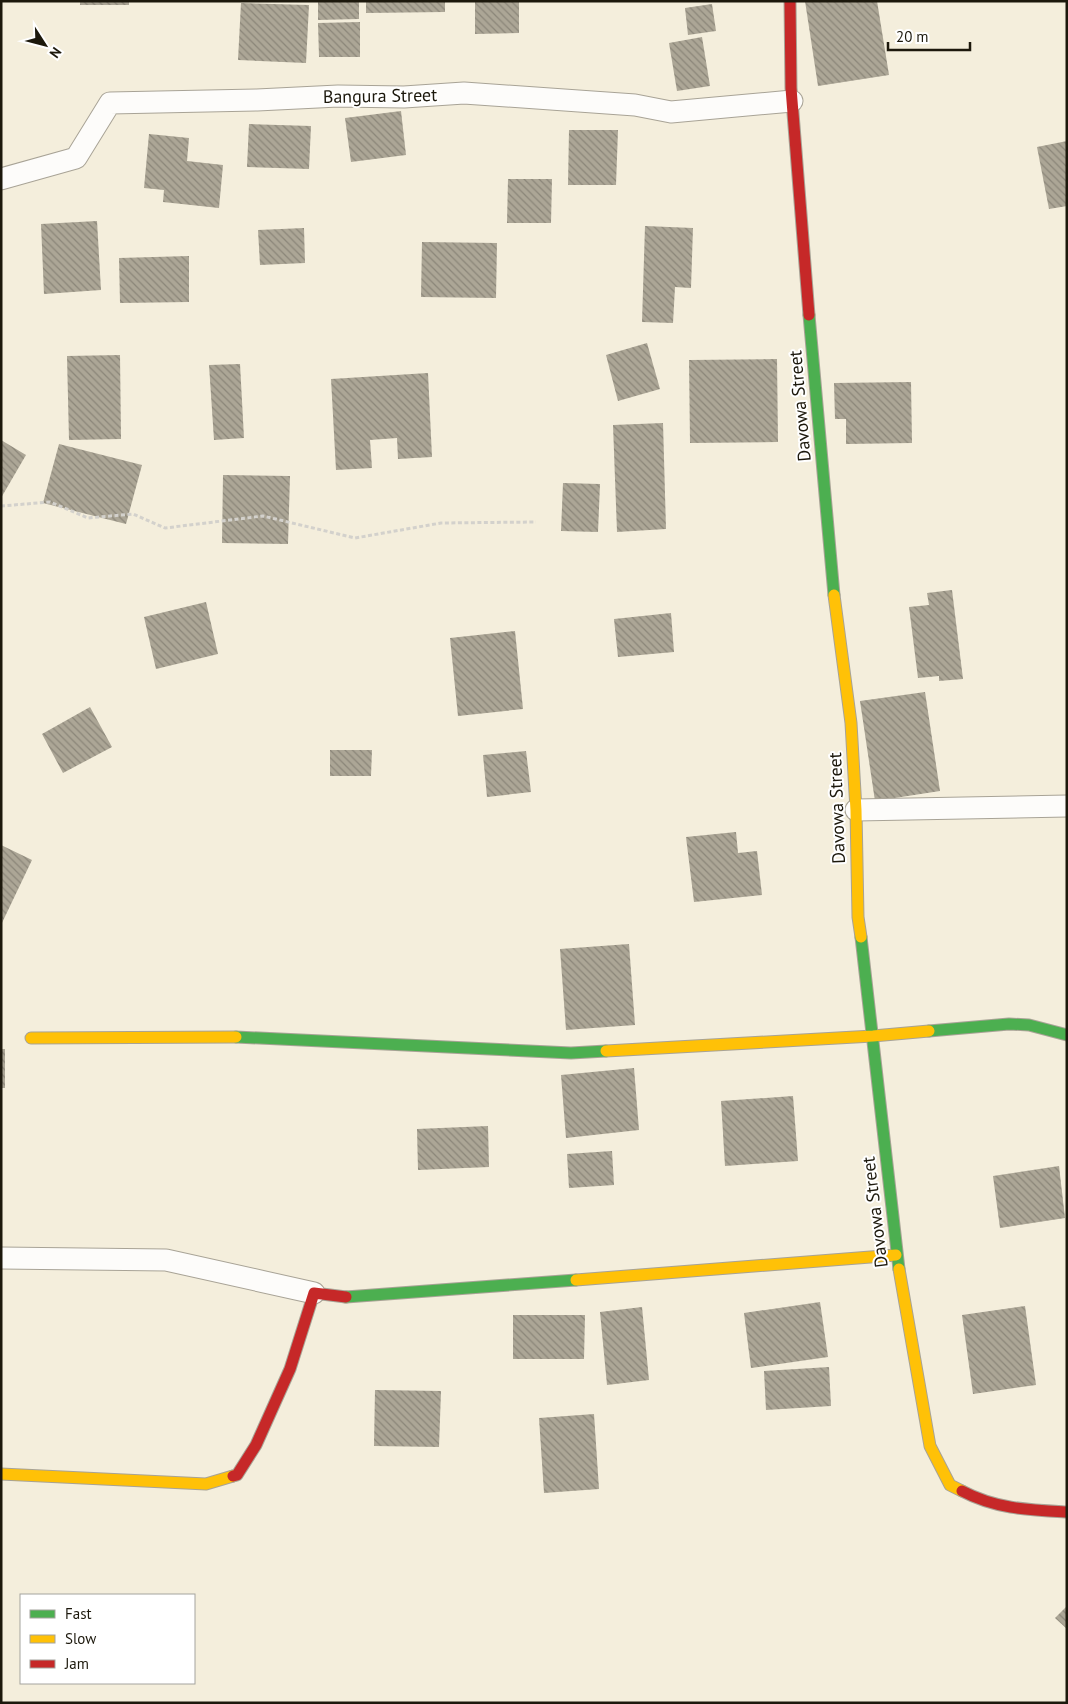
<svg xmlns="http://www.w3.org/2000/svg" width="1068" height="1704" viewBox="0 0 1068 1704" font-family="'PT Sans',sans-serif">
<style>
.building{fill:url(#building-back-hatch)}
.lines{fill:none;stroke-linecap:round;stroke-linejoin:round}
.street-casing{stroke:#a8a396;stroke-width:23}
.fast-casing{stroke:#a8a396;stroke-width:13}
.slow-casing{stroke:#a8a396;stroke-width:13}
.jam-casing{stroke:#a8a396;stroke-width:13}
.path{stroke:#d3d1cc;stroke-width:3;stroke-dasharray:4 2.5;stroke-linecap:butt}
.street{stroke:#fdfcfa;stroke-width:21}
.fast{stroke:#4caf50;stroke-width:11}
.slow{stroke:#ffc107;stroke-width:11}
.jam{stroke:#c62828;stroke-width:11}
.labels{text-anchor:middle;stroke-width:4;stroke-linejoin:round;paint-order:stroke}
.street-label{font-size:18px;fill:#1c180c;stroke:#fff}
</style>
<defs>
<pattern id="building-back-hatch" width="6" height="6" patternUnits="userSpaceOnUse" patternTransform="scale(1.25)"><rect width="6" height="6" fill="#aca696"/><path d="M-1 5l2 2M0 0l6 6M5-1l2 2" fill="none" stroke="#8b8679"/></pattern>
</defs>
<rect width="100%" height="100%" fill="#f4eedc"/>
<g class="building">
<rect x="80" y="1" width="49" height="4"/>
<polygon points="318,1 359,1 359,19 318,20"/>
<polygon points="366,1 445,1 445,12 366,13"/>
<polygon points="475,1 519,1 519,33 475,34"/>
<polygon points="805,1 877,1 889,75 818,86"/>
<polygon points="241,3 309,5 306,63 238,60"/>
<polygon points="712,4 716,31 688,35 685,8"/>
<polygon points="360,22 360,57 319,57 318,23"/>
<polygon points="702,37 710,86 677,91 669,43"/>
<polygon points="401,111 406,155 351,162 345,118"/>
<polygon points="249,124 311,126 309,169 247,167"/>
<polygon points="569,130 618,130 616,185 568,185"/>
<polygon points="149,134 189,138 187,161 223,165 219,208 163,202 164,190 144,188"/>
<polygon points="1067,141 1067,206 1049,209 1037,147"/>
<polygon points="508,179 552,179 551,223 507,223"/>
<polygon points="97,221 101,290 44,294 41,224"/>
<polygon points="645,226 693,228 691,288 675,287 673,323 642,322"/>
<polygon points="304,228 305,263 260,265 258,230"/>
<polygon points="422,242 497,243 496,298 421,297"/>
<polygon points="189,256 189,302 120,303 119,258"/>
<polygon points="647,343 660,389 618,401 606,355"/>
<polygon points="120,355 121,439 69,440 67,356"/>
<polygon points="777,359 778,442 690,443 689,360"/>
<polygon points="240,364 244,438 214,440 209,365"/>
<polygon points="428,373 432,457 398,459 397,438 370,440 372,468 336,470 331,379"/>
<polygon points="911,382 912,443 846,444 846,419 835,419 834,383"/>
<polygon points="663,423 666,529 617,532 613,425"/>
<polygon points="1,440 26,455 1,498"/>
<polygon points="59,444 142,465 126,524 43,503"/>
<polygon points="223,475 290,476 288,544 222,543"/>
<polygon points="563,483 600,484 598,532 561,531"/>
<polygon points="952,590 963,679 939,681 939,676 918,678 909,607 929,605 927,593"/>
<polygon points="206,602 218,654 156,669 144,617"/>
<polygon points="671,613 674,652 618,657 614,619"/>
<polygon points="515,631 523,709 458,716 450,638"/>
<polygon points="925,692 940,791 875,801 860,701"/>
<polygon points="90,707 112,747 63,773 42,734"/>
<polygon points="330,750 372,750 371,776 330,776"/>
<polygon points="526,751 531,792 487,797 483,755"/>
<polygon points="736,832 738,853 757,851 762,895 694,902 686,837"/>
<polygon points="1,845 32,860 1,925"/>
<polygon points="629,944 635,1025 566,1030 560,949"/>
<rect x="1" y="1049" width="4" height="39"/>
<polygon points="634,1068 639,1130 566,1138 561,1075"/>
<polygon points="793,1096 798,1161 725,1166 721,1101"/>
<polygon points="488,1126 489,1167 418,1170 417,1129"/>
<polygon points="612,1151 614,1185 569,1188 567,1154"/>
<polygon points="1059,1166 1065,1218 1000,1228 993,1176"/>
<polygon points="820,1302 828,1357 751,1368 744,1313"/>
<polygon points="1025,1306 1036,1385 973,1394 962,1315"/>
<polygon points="642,1307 649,1380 607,1385 600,1312"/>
<polygon points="513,1315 585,1315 584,1359 513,1359"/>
<polygon points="829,1367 831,1406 766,1410 764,1371"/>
<polygon points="375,1390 441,1391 439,1447 374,1446"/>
<polygon points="594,1414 599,1489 544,1493 539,1418"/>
<polygon points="1067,1606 1067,1629 1055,1618"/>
</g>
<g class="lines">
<g class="street-casing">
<g id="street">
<polyline points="1,179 76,158 110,103 257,100 338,96 404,97 464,93 635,105 671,112 792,101"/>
<polyline points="856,810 1067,806"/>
<polyline points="1,1258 166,1260 314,1293"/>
</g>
</g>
<g class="fast-casing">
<g id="fast">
<polyline points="809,315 834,595"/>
<polyline points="861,937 899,1269"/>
<polyline points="929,1031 1009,1024 1029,1025 1067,1035"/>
<polyline points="236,1037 571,1053 606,1051"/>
<polyline points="346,1297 576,1280"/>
</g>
</g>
<g class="slow-casing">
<g id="slow">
<polyline points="834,595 851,723 856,810 858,917 861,937"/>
<polyline points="31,1038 236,1037"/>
<polyline points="606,1051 873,1036 929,1031"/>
<polyline points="899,1269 930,1446 950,1485 962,1491"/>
<polyline points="576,1280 896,1255"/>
<polyline points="1,1474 206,1484 233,1476"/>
</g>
</g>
<g class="jam-casing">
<g id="jam">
<polyline points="790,1 791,88 809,315"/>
<polyline points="233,1476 237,1475 256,1445 290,1369 314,1293 346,1297"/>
<path d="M 962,1491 C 996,1509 1029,1510 1067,1512"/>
</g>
</g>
<polyline class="path" points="1,506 50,502 88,518 133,514 165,528 263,516 355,538 441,523 536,522"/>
<use href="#street" class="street"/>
<use href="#fast" class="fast"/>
<use href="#slow" class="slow"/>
<use href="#jam" class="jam"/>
</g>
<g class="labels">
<g class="street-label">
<text transform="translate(380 96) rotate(-1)" y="6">Bangura Street</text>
<text transform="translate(800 406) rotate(-95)" y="6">Davowa Street</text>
<text transform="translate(837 808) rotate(-92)" y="6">Davowa Street</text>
<text transform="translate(875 1212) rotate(-97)" y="6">Davowa Street</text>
</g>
</g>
<rect width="1068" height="1704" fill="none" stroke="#1c180c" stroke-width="5"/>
<rect x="20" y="1594" width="175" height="90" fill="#ffffff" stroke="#a4a39e"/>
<rect x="30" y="1610" width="25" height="8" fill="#4caf50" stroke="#a4a39e"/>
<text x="65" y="1619" font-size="15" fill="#1c180c">Fast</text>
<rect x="30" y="1635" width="25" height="8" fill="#ffc107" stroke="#a4a39e"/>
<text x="65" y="1644" font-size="15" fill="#1c180c">Slow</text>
<rect x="30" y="1660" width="25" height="8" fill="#c62828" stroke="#a4a39e"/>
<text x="65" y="1669" font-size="15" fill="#1c180c">Jam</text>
<g transform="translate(45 45) rotate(126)" stroke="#ffffff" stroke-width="4" paint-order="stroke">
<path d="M0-4L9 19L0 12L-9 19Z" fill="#1c180c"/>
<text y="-8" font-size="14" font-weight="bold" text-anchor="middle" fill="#1c180c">N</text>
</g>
<path d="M888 42v8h82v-8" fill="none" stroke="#1c180c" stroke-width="2.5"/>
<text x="896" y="42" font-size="15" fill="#1c180c" stroke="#ffffff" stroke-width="4" paint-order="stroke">20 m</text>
</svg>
